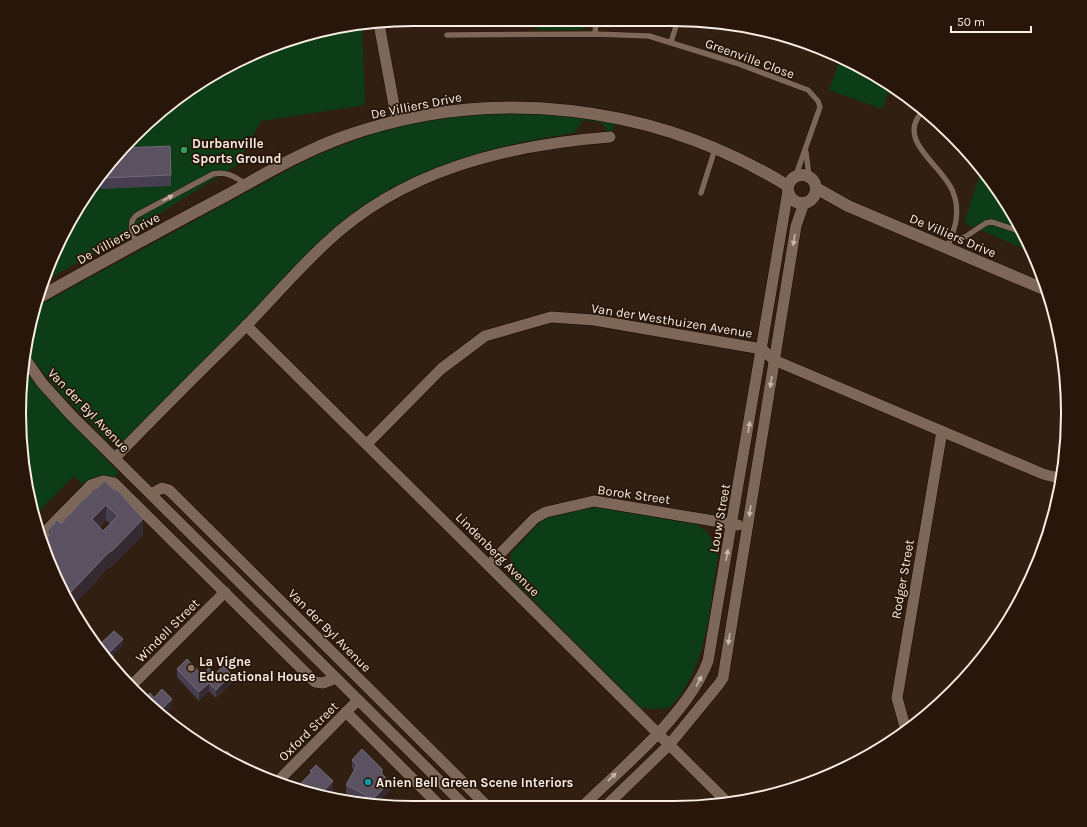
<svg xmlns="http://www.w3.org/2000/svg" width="1087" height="827" viewBox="0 0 1087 827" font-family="Karla,sans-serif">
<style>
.green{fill:#0c3d16}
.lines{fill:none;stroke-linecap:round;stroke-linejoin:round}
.service-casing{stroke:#180901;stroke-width:6}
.minor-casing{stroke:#180901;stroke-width:12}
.tertiary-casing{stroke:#180901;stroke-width:13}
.service{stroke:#7d6758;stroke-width:5.5}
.minor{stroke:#7d6758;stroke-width:11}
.tertiary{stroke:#7d6758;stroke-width:12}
.wall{fill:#463f51;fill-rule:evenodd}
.shaded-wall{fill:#362a31}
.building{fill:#5a5261;stroke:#736a75;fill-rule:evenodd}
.oneway{fill:#c7b7ac}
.leisure-dot{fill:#2e9e5b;stroke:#271609;stroke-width:1.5}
.education-dot{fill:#8d6e63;stroke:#271609;stroke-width:1.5}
.culture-dot{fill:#0f9aa8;stroke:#271609;stroke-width:1.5}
.labels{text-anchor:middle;stroke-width:3.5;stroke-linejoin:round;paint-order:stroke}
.street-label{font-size:13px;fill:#f9ede4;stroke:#271609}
.poi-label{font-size:13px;font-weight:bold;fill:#f9ede4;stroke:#271609;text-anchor:start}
.rim{fill:none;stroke:#f9ede4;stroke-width:2}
</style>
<rect width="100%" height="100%" fill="#311f12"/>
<g class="green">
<polygon points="537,19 591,20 586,27 580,30 537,30"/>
<polygon points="362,26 365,105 261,121 237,165 114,242 45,281 72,216 134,135 216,72 311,33"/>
<polygon points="841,57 891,86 882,109 829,90"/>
<path d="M 488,113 L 554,113 L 614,122 L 613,132 L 607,131 L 603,123 L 584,120 L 574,133 C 508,143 446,159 387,192 L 125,440 L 117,444 L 109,442 L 58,391 L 27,352 L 34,308 L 297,165 L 325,152 L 383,130 L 435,118 Z"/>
<polygon points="982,169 1002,195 1032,252 964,223"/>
<path d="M 25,369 L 43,392 L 119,473 L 114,477 C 102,474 93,477 84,485 L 74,476 L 33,517 L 19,414 Z"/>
<path d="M 593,507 L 700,525 L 700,528 L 704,529 L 719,549 C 710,600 709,669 669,708 L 647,709 L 644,706 L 642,709 L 511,578 L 511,553 L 545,517 Z"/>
</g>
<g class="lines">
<g class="service-casing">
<g id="service">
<polyline points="595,34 596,20"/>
<polyline points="447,35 595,34 649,36 736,63 808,90 818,101 820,107 796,175"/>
<polyline points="671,42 678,20"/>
<path d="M 924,110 C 893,140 943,165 953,192 C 961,212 955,229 947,248"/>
<polyline points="806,152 809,176"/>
<polyline points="701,193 715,149"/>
<polyline points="950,240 965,237 986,223 992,222 1022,232"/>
<path d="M 136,243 C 133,234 127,222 137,215 L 213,174 C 227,171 235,177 246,184"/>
</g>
</g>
<g class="minor-casing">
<g id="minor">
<polyline points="379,24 397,121"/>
<polyline points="246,325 729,804"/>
<polyline points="26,360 42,383 71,415 464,805"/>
<polyline points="367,444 441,369 485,336 551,317 594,320 762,349 774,360 1043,474 1062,479"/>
<path d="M 115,458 C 158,413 203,369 247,325 C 273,298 298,269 326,243 C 403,170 507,145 610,137"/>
<polyline points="151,494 162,488 169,490 486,805"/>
<polyline points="40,537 91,485 103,481 114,483 315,682 323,683 336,678"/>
<polyline points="489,565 535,518 546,512 594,501 738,525"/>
<polyline points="130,687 225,592"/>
<polyline points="346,712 439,805"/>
<polyline points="906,730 897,698 942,431"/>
<polyline points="277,782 358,700"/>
<path d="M 584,805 C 625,765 688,714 708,661 L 788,191"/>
<polyline points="607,805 669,745 719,684 723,678 796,226 804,203"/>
</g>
</g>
<g class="tertiary-casing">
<g id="tertiary">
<circle cx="802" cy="189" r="14"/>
<polyline points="816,188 848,206 1046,290"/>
<path d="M 38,298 C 100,263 163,229 227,195 C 265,174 302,152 343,137 C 491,84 655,104 788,186"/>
</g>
</g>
<use href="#service" class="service"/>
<use href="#minor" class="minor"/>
<use href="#tertiary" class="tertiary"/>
</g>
<g class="wall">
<polygon points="124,148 171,175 171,186 101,189 101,178"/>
<path d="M 105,481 L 143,535 L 113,565 L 108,568 L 72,607 L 49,565 L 42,543 L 49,536 L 49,529 L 61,524 ZM 106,520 L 110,524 L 103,531 L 100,527 Z"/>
<polygon points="177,669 202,675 215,674 231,683 216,698 209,691 199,701 177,677"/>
<polygon points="352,760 382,774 390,790 376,805 365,805 364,803 346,793 346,785 354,770 352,768"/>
</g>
<g class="shaded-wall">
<polygon points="106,505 106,520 92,534 92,519"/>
<polygon points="143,519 143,535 113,565 108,568 72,607 71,592 108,553"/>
<polygon points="70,591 70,604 65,595"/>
<polygon points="123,639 123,646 109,659 109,653"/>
<polygon points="114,657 114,664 112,665 109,662"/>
<polygon points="231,674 231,683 216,698 216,690"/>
<polygon points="209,683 209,691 199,701 199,692"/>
<polygon points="172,699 172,707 163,716 159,712"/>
<polygon points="333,781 333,797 321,794"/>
<polygon points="390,782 390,790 376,805 371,805 371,801"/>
</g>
<g class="building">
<polygon points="170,146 171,175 101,178 124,148"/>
<path d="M 105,481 L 114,490 L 117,490 L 143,519 L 113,550 L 108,553 L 71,592 L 70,591 L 65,595 L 56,578 L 60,574 L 49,562 L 48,563 L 42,543 L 52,532 L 49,529 L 57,520 L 61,524 L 82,501 ZM 106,505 L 118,516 L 103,531 L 92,519 Z"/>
<polygon points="114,631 123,639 109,653 114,657 109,662 97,647"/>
<polygon points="187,659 202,675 209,668 215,674 223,666 231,674 216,690 209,683 199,692 177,669"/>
<polygon points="162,689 172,699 159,712 143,699 150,693 154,698"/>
<polygon points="220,749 225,753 227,751 245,769 216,753"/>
<polygon points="362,749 382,769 382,774 390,782 371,801 364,794 346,785 357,765 352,760"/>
<polygon points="316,765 333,781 321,794 300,788 298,786 312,772 310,771"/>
</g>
<defs><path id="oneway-solid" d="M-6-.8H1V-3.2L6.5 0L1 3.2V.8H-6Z"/></defs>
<g class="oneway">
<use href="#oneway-solid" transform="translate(168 198) rotate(-28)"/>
<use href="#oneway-solid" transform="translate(794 240) rotate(99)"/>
<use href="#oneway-solid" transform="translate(771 382) rotate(99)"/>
<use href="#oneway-solid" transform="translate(749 427) rotate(-80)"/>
<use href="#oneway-solid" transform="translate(750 511) rotate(99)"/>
<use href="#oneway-solid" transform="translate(727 555) rotate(-80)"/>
<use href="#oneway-solid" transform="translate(729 639) rotate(99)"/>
<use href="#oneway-solid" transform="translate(699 681) rotate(-62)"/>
<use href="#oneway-solid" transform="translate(612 777) rotate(-44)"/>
</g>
<circle class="leisure-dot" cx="184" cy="150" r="4"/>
<circle class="education-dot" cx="191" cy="668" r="4"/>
<circle class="culture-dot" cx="368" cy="782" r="4"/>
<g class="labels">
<g class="street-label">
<text transform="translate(750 58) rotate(20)" y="5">Greenville Close</text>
<text transform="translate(416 105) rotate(-11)" y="5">De Villiers Drive</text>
<text transform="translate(953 235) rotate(23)" y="5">De Villiers Drive</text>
<text transform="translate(118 238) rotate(-29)" y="5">De Villiers Drive</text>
<text transform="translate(672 320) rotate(9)" y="5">Van der Westhuizen Avenue</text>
<text transform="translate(89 410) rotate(46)" y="5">Van der Byl Avenue</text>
<text transform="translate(634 494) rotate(8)" y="5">Borok Street</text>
<text transform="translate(719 518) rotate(-80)" y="5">Louw Street</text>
<text transform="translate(498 554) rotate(45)" y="5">Lindenberg Avenue</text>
<text transform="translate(902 579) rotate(-80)" y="5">Rodger Street</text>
<text transform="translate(167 630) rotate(-45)" y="5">Windell Street</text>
<text transform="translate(330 630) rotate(45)" y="5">Van der Byl Avenue</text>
<text transform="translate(308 731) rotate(-45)" y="5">Oxford Street</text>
</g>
<g class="poi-label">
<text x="192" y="148">Durbanville<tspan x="192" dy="15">Sports Ground</tspan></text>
<text x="199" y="666">La Vigne<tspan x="199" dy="15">Educational House</tspan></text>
<text x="376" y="787">Anien Bell Green Scene Interiors</text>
</g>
</g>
<path d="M0 0H1087V827H0ZM413 26H674A387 387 0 0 1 1061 413V414A387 387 0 0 1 674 801H413A387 387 0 0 1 26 414V413A387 387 0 0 1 413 26Z" fill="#271609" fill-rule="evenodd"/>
<path class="rim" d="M413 26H674A387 387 0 0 1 1061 413V414A387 387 0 0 1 674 801H413A387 387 0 0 1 26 414V413A387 387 0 0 1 413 26Z"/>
<path d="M951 26v6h80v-6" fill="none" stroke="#f9ede4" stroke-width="2"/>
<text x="957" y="26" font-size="12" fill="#f9ede4" stroke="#271609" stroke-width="3" paint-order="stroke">50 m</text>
</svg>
